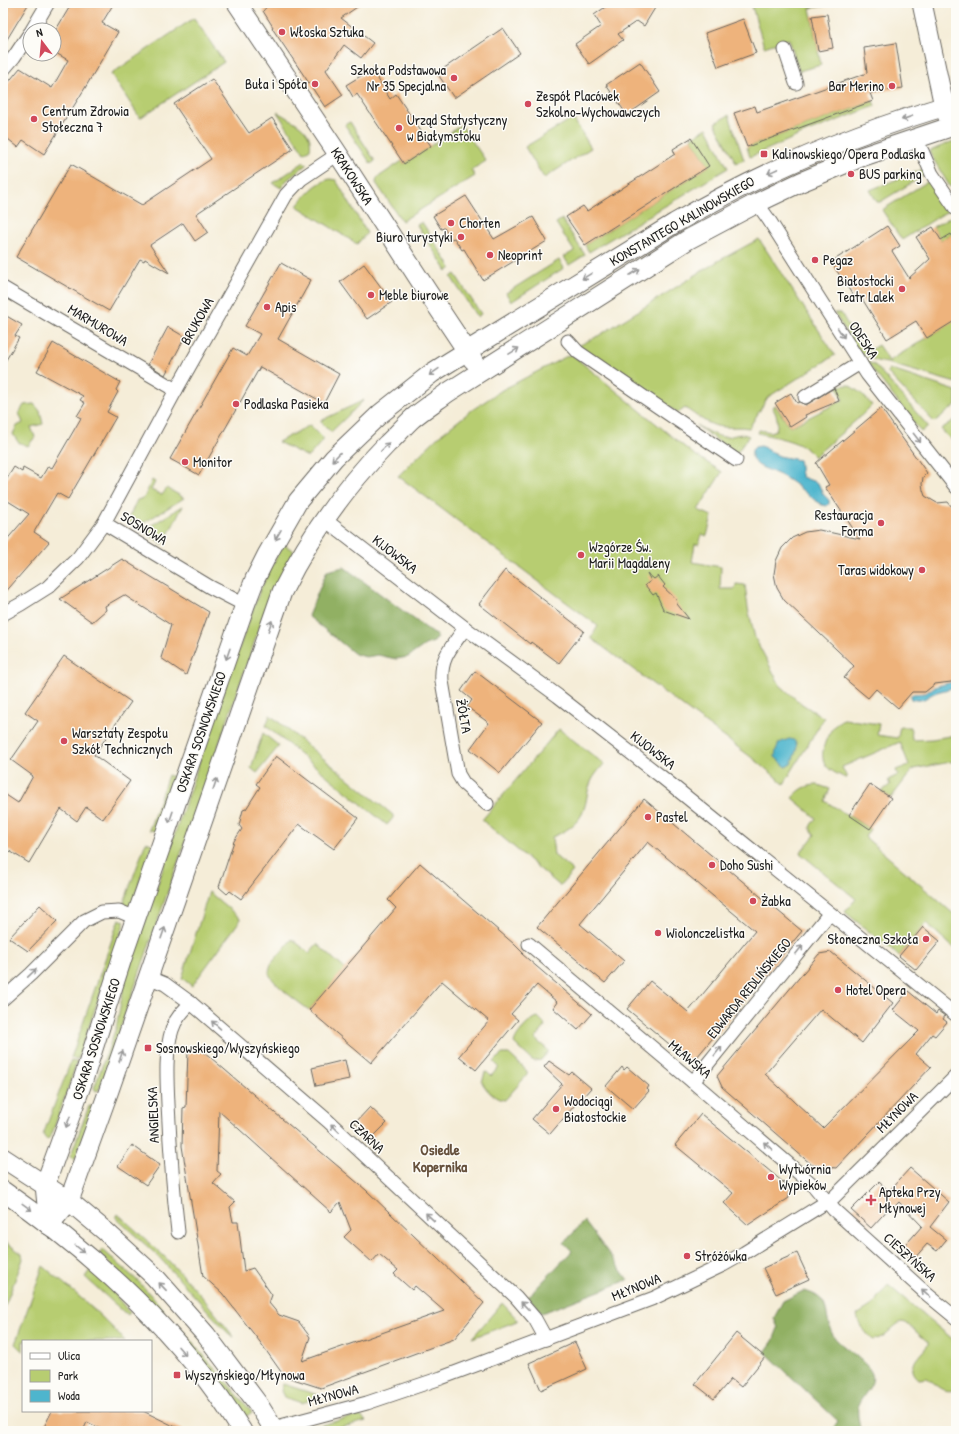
<svg xmlns="http://www.w3.org/2000/svg" width="959" height="1434" viewBox="0 0 959 1434" font-family="'Patrick Hand',sans-serif">
<style>
.green{fill:#b7cd71;stroke:#6a7446}
.forest{fill:#91b063;stroke:#566640}
.water{fill:#4eb5cd;stroke:#356874}
.building{fill:#eeb37b;fill-rule:evenodd}
.lines{fill:none;stroke-linecap:round;stroke-linejoin:round}
.street-casing{stroke:#68655e;stroke-width:15}
.secondary-casing{stroke:#68655e;stroke-width:21}
.street{stroke:#fff;stroke-width:13}
.secondary{stroke:#fff;stroke-width:19}
.oneway{stroke:#999}
.poi-dot{fill:#d1495b;stroke:#fdfcf7;stroke-width:1.5}
.labels{text-anchor:middle;stroke-width:3;stroke-linejoin:round;paint-order:stroke}
.poi-label{font-size:14px;fill:#1c1c1c;stroke:#fdfcf7;text-anchor:start}
.street-label{font-size:14px;fill:#1c1c1c;stroke:#fdfcf7}
.neighbourhood-label{font-size:15px;font-weight:bold;fill:#66513d;stroke:#fdfcf7}
</style>
<rect width="100%" height="100%" fill="#fdfcf7"/>
<filter id="ink" filterUnits="userSpaceOnUse"><feTurbulence type="fractalNoise" baseFrequency=".025" numOctaves="2"/><feDisplacementMap in="SourceGraphic" scale="8" xChannelSelector="R" yChannelSelector="G"/><feConvolveMatrix kernelMatrix="1 2 1 2 8 2 1 2 1" color-interpolation-filters="sRGB"/></filter>
<filter id="wash" filterUnits="userSpaceOnUse"><feTurbulence type="fractalNoise" baseFrequency=".012" numOctaves="4" result="noise"/><feDisplacementMap in="SourceGraphic" scale="16" xChannelSelector="R" yChannelSelector="G"/><feGaussianBlur stdDeviation="0.9" result="paint"/><feColorMatrix in="noise" values="0 0 0 0 0 0 0 0 0 0 0 0 0 0 0 0 0 1.4 0 .05"/><feComposite in="paint" operator="in"/></filter>
<g filter="url(#wash)">
<rect width="100%" height="100%" fill="#f5edd8"/>
<g class="green">
<polygon points="751,3 824,3 824,6 810,8 821,65 799,71 789,39 764,47"/>
<polygon points="194,18 224,62 140,118 111,74"/>
<polygon points="873,101 875,106 807,132 750,157 747,147"/>
<path d="M 277,112 C 291,120 314,129 310,149 L 304,153 Z"/>
<polygon points="729,115 744,160 736,163 715,123"/>
<polygon points="573,118 591,148 544,178 525,147"/>
<polygon points="350,122 375,161 371,164 345,125"/>
<polygon points="461,125 486,161 471,170 475,176 402,221 376,183 377,178 402,161 404,164"/>
<polygon points="707,128 728,168 589,252 585,245 709,166 691,138"/>
<polygon points="953,141 956,151 956,185 950,187 929,152 930,151"/>
<polygon points="304,162 307,164 286,181 281,188 273,183"/>
<polygon points="923,169 926,171 923,176 880,202 877,202 870,190"/>
<path d="M 330,179 L 336,180 L 367,233 L 357,244 L 297,206 C 306,195 316,182 330,179 Z"/>
<polygon points="930,180 949,210 902,240 882,210"/>
<polygon points="952,216 956,223 956,243 951,234 941,240 933,227"/>
<polygon points="562,219 585,255 569,265 564,257 574,251 556,223"/>
<polygon points="422,222 451,268 447,271 417,225"/>
<path d="M 759,239 L 835,355 L 768,397 L 749,428 C 739,426 733,428 724,427 C 710,427 696,415 685,408 L 678,413 L 578,346 L 598,336 L 718,261 Z"/>
<polygon points="559,260 564,268 511,302 506,293"/>
<polygon points="455,274 481,314 477,317 451,277"/>
<polygon points="834,313 841,313 857,341 870,350 878,345 889,361 956,320 956,383 887,363 877,361 860,353"/>
<polygon points="571,354 692,453 722,472 698,510 712,516 707,536 702,534 699,544 695,544 692,562 721,567 720,589 735,589 736,584 745,585 748,608 755,638 773,672 780,685 799,702 824,718 784,784 759,763 591,638 598,626 398,476 439,436 472,410 502,390"/>
<polygon points="866,361 876,366 928,426 921,432"/>
<polygon points="889,369 956,391 956,405 934,422 888,373 888,370"/>
<path d="M 849,385 L 862,394 L 872,405 L 861,416 L 814,457 C 805,441 774,437 758,433 L 759,430 L 771,432 L 776,430 C 779,421 777,415 772,407 L 775,405 L 790,427 L 843,400 L 837,386 Z"/>
<polygon points="364,400 331,432 320,421"/>
<polygon points="34,404 40,411 43,424 31,427 35,437 28,446 18,442 13,434 17,426 23,423 19,413 24,405"/>
<polygon points="956,419 956,441 949,438 941,429"/>
<polygon points="310,425 324,439 308,457 278,442"/>
<path d="M 696,425 C 705,430 716,437 726,437 C 735,436 740,432 749,436 L 736,454 Z"/>
<polygon points="152,480 155,482 151,490 162,495 167,488 184,498 137,527 129,522 128,519 137,500 144,498"/>
<polygon points="183,506 163,544 142,531"/>
<polygon points="283,544 294,551 275,588 262,620 99,1090 96,1091 94,1088 116,1028 125,980 217,710 260,590"/>
<polygon points="270,715 393,815 393,818 387,825 266,726"/>
<path d="M 844,719 L 879,724 L 877,735 L 897,738 L 898,737 L 900,727 L 911,727 L 912,740 L 932,739 L 956,735 L 956,761 L 913,769 L 891,798 L 881,791 L 890,785 L 888,780 L 898,775 L 896,770 L 909,765 L 900,742 L 842,767 L 847,778 L 845,778 C 838,774 829,771 825,764 C 817,752 831,723 844,719 Z"/>
<path d="M 559,729 L 604,764 C 599,770 594,775 591,782 C 587,790 587,801 584,809 C 580,823 565,832 552,837 L 554,855 L 573,871 L 560,886 L 482,820 Z"/>
<polygon points="263,733 279,746 257,773 251,768"/>
<polygon points="168,775 172,777 172,789 156,831 149,830"/>
<path d="M 818,785 L 830,789 L 825,801 L 870,829 L 865,837 L 956,916 L 956,950 L 926,923 L 899,956 L 845,912 L 856,899 L 800,853 L 815,835 L 810,828 L 811,825 L 816,818 L 792,798 C 800,789 806,785 818,785 Z"/>
<polygon points="146,842 152,844 130,910 122,908"/>
<polygon points="209,892 241,919 192,986 182,978"/>
<polygon points="119,919 125,921 78,1059 71,1058"/>
<path d="M 292,939 L 309,953 L 317,944 L 345,969 L 309,1010 C 300,1003 272,984 269,973 C 269,970 270,967 271,964 Z"/>
<path d="M 538,1017 L 544,1023 L 545,1027 L 535,1039 L 548,1050 L 548,1052 L 541,1060 L 535,1061 L 532,1060 L 514,1043 C 515,1035 531,1018 538,1017 Z"/>
<path d="M 502,1054 L 509,1054 L 527,1071 L 527,1075 L 505,1100 C 495,1100 486,1090 482,1082 L 485,1073 L 487,1072 L 491,1076 L 499,1067 L 494,1062 Z"/>
<polygon points="71,1061 77,1062 52,1134 47,1140 43,1135"/>
<polygon points="89,1106 94,1107 75,1159 70,1157"/>
<polygon points="118,1214 166,1258 199,1293 234,1337 228,1333 158,1256 116,1218"/>
<polygon points="3,1240 22,1254 23,1259 3,1311"/>
<polygon points="102,1249 139,1282 164,1310 164,1311 161,1313 100,1254"/>
<path d="M 43,1266 C 73,1291 99,1312 125,1341 L 23,1341 L 23,1352 L 15,1344 Z"/>
<polygon points="90,1270 105,1282 129,1312 127,1315 85,1277"/>
<path d="M 888,1285 L 956,1342 L 956,1389 C 944,1395 937,1384 927,1378 L 919,1379 C 904,1367 920,1356 928,1345 L 928,1342 L 906,1323 L 902,1322 L 899,1323 C 890,1329 885,1338 873,1340 C 866,1333 859,1325 857,1315 L 874,1304 L 878,1297 Z"/>
<polygon points="502,1303 517,1319 517,1321 472,1338"/>
<polygon points="177,1324 252,1412 244,1418 174,1327"/>
<polygon points="283,1384 321,1396 302,1403 284,1397 281,1391"/>
<polygon points="359,1415 366,1421 327,1431 311,1431 310,1428"/>
</g>
<g class="forest">
<polygon points="344,567 438,637 434,642 425,645 408,657 396,659 378,655 366,657 355,654 308,616 327,571"/>
<polygon points="584,1221 613,1259 628,1280 542,1313 528,1297 572,1251 564,1243"/>
<path d="M 803,1291 C 834,1297 822,1316 833,1335 C 840,1347 867,1360 872,1374 C 876,1386 860,1396 858,1407 C 857,1414 859,1425 861,1431 L 831,1431 L 838,1421 L 765,1352 L 773,1341 L 778,1328 L 774,1318 L 783,1301 Z"/>
</g>
<g class="water">
<path d="M 761,446 L 779,456 L 799,460 C 801,466 799,471 802,477 L 818,483 L 823,494 L 829,500 L 829,504 L 827,506 L 822,505 C 805,494 792,479 773,472 C 767,469 758,467 754,461 C 751,458 752,454 752,450 L 755,447 Z"/>
<path d="M 956,681 L 956,687 C 950,689 943,690 937,692 C 926,696 924,703 911,699 L 910,696 L 913,694 L 926,693 L 934,687 Z"/>
<path d="M 789,739 C 803,740 794,756 791,764 L 786,767 L 775,757 L 776,750 L 779,743 Z"/>
</g>
<g id="blocks">
<g class="building">
<polygon points="3,3 29,3 3,46"/>
<polygon points="72,3 114,3 102,23 118,32 85,88 44,154 23,140 18,147 3,135 3,89 20,68 52,88 68,60 54,52 54,33"/>
<polygon points="270,3 363,3 341,18 373,43 361,58 344,45 326,70 343,95 325,107 272,28 273,27 263,11"/>
<polygon points="611,3 658,3 644,26 637,21 618,34 623,40 589,64 575,44 601,26 594,15"/>
<polygon points="827,14 833,48 818,51 812,16"/>
<polygon points="743,19 756,53 718,67 705,33"/>
<polygon points="503,28 520,53 454,98 437,73"/>
<polygon points="896,43 903,88 870,93 873,101 747,147 734,113 755,106 757,112 867,73 864,48"/>
<polygon points="640,62 660,92 627,115 606,85"/>
<polygon points="372,69 390,99 396,94 431,146 404,164 357,94 353,97 346,85"/>
<polygon points="212,79 249,133 272,118 293,149 196,214 208,232 195,241 183,223 150,245 169,273 145,259 144,261 140,259 109,311 16,257 71,164 142,205 211,159 174,104"/>
<polygon points="691,138 709,166 585,245 566,217 583,206 587,211 675,154 673,149"/>
<polygon points="466,196 494,239 533,217 547,241 483,280 464,249 462,250 454,238 451,239 444,228 441,229 433,216"/>
<polygon points="887,226 900,246 892,251 909,278 930,259 916,237 933,227 941,240 951,234 956,243 956,320 927,338 916,321 887,339 861,297 856,300 831,262"/>
<polygon points="281,263 311,280 278,339 339,374 324,403 260,367 199,475 170,459 233,348 247,356 260,334 245,326"/>
<polygon points="364,264 392,302 367,319 340,282"/>
<polygon points="3,314 22,325 15,336 19,338 3,365"/>
<polygon points="168,327 185,337 165,375 148,364"/>
<polygon points="53,343 120,382 116,390 118,392 107,412 116,417 68,499 57,493 34,532 49,542 3,595 3,544 29,514 3,498 3,485 14,467 22,472 23,468 41,478 48,466 52,468 81,418 77,416 85,403 80,400 83,396 37,371"/>
<polygon points="834,388 839,401 805,415 806,417 790,427 775,403 791,393 797,403 799,402 806,405"/>
<polygon points="881,408 927,473 923,477 922,484 923,490 925,496 937,503 948,502 956,512 956,679 951,682 935,684 925,692 912,692 898,708 876,689 868,698 844,678 854,666 784,600 777,588 774,574 776,561 782,548 792,538 805,532 819,530 860,539 825,487 829,485 816,463"/>
<polygon points="122,559 209,612 186,675 161,658 171,625 124,595 105,606 106,610 92,622 60,599"/>
<polygon points="505,570 584,631 559,663 531,642 530,644 479,604"/>
<polygon points="647,573 654,579 658,576 665,585 663,587 676,599 677,604 689,619 666,611 663,609 656,593 653,595 645,585 651,581"/>
<polygon points="64,656 131,702 94,755 130,781 103,819 86,807 77,821 61,809 29,863 3,847 3,793 18,803 33,776 11,760 38,721 25,712"/>
<polygon points="475,671 542,722 500,773 470,749 489,723 467,707 472,700 461,691"/>
<polygon points="276,756 358,818 334,849 299,824 241,899 230,891 227,894 219,887 234,841 242,829 239,825 243,810 246,809 260,787 256,784"/>
<polygon points="870,784 891,798 870,829 849,815"/>
<polygon points="644,799 802,931 692,1063 627,1009 650,981 688,1012 755,931 648,842 580,924 624,961 605,983 537,927"/>
<polygon points="420,863 514,944 523,953 522,954 592,1014 578,1030 553,1008 557,1002 537,985 511,1014 518,1020 476,1070 459,1056 489,1021 442,981 371,1063 309,1010 396,908 388,900"/>
<polygon points="40,905 57,921 28,951 9,938"/>
<polygon points="923,927 940,941 916,970 899,956"/>
<polygon points="831,952 893,1003 862,1043 821,1009 765,1074 823,1128 919,1031 893,1010 908,991 936,1014 938,1011 945,1016 943,1019 947,1022 935,1036 932,1034 916,1054 931,1067 836,1168 812,1165 722,1087 717,1076 819,954"/>
<path d="M 188,1051 L 203,1051 L 275,1113 L 366,1190 L 484,1303 L 454,1339 L 321,1388 L 284,1376 L 260,1342 L 222,1293 L 203,1276 L 182,1146 L 183,1108 L 186,1107 ZM 219,1111 L 331,1212 L 340,1202 L 351,1230 L 344,1237 L 372,1262 L 379,1254 L 398,1270 L 394,1274 L 412,1290 L 415,1286 L 444,1311 L 302,1361 L 310,1337 L 299,1322 L 279,1315 L 269,1303 L 272,1295 L 253,1268 L 244,1271 L 238,1222 L 233,1222 L 230,1207 L 235,1202 L 213,1183 L 221,1174 L 217,1171 Z"/>
<polygon points="345,1060 349,1079 316,1086 312,1068"/>
<polygon points="549,1061 569,1075 572,1072 591,1088 582,1098 581,1098 550,1134 532,1119 562,1084 544,1067"/>
<polygon points="622,1067 624,1070 627,1067 649,1086 647,1089 649,1091 633,1109 606,1086"/>
<polygon points="370,1107 387,1123 371,1139 355,1123"/>
<polygon points="701,1114 789,1187 789,1198 748,1225 724,1203 733,1193 675,1145"/>
<polygon points="132,1145 160,1165 146,1185 118,1166"/>
<polygon points="910,1168 949,1202 930,1227 946,1240 937,1251 927,1244 913,1260 901,1250 922,1226 899,1202 894,1207 892,1205 871,1228 851,1210 879,1182 889,1191"/>
<polygon points="797,1253 809,1279 776,1294 763,1268"/>
<polygon points="736,1333 765,1357 741,1387 731,1379 714,1399 695,1384"/>
<polygon points="575,1342 587,1369 541,1390 529,1363"/>
<polygon points="52,1411 143,1411 184,1431 105,1431 87,1422 83,1431 42,1431"/>
</g>
</g>
</g>
<g filter="url(#ink)">
<use href="#blocks" fill-opacity="0" stroke="#68655e" stroke-width="1"/>
<g class="lines">
<g class="street-casing">
<g id="street">
<polyline points="32,30 48,3"/>
<polyline points="785,50 796,83"/>
<polyline points="3,70 14,57 30,33"/>
<polyline points="922,151 932,174 956,209"/>
<polyline points="757,203 769,220 867,374 956,487"/>
<polyline points="3,288 176,390"/>
<polyline points="568,341 578,352 736,460"/>
<polyline points="805,397 860,363"/>
<polyline points="324,519 465,628 558,696 663,778 956,1015"/>
<polyline points="104,523 210,587 245,605"/>
<polyline points="3,614 21,604 48,587 78,558 104,523 176,390 286,195 301,179 338,154"/>
<path d="M 465,628 C 452,647 440,657 442,681 L 458,774 L 464,784 L 487,804"/>
<polyline points="529,944 693,1082 814,1186 834,1210 928,1295 956,1318"/>
<polyline points="148,977 165,984 191,1003 328,1121 516,1297 535,1319 546,1339"/>
<polyline points="3,999 31,974 84,921 102,912 119,911 136,918"/>
<polyline points="693,1082 829,914"/>
<path d="M 178,1232 C 173,1189 170,1147 168,1104 C 167,1082 165,1051 172,1030 C 175,1019 183,1011 191,1003"/>
<polyline points="273,1428 367,1403 441,1378 654,1298 723,1265 744,1253 833,1198 956,1076"/>
</g>
</g>
<g class="secondary-casing">
<g id="secondary">
<polyline points="237,3 338,154 427,291 473,360"/>
<polyline points="922,3 944,106 948,117"/>
<polyline points="3,1158 69,1201 105,1231 154,1276 206,1335 258,1404 275,1431"/>
<path d="M 3,1191 C 94,1254 184,1336 242,1431"/>
<path d="M 49,1225 L 45,1185 L 82,1083 L 124,952 L 245,605 L 255,579 L 267,555 L 298,501 L 334,458 L 380,414 L 432,373 L 451,361 L 675,223 C 764,171 858,131 956,103"/>
<path d="M 49,1225 L 69,1201 L 108,1093 L 282,592 C 309,537 344,488 387,444 C 396,436 404,426 413,418 C 424,409 436,401 447,393 L 689,239 L 757,203 L 801,182 L 861,157 L 956,125"/>
</g>
</g>
<use href="#street" class="street"/>
<use href="#secondary" class="secondary"/>
</g>
<defs><path id="oneway-shaft" d="M-6 0H5M1.5-3L5.5 0L1.5 3" fill="none" stroke-width="1.6" stroke-linecap="round" stroke-linejoin="round"/></defs>
<g class="oneway">
<use href="#oneway-shaft" transform="translate(907 118) rotate(161)"/>
<use href="#oneway-shaft" transform="translate(773 171) rotate(155)"/>
<use href="#oneway-shaft" transform="translate(635 272) rotate(-32)"/>
<use href="#oneway-shaft" transform="translate(587 276) rotate(148)"/>
<use href="#oneway-shaft" transform="translate(841 333) rotate(57)"/>
<use href="#oneway-shaft" transform="translate(514 351) rotate(-32)"/>
<use href="#oneway-shaft" transform="translate(434 372) rotate(145)"/>
<use href="#oneway-shaft" transform="translate(917 438) rotate(52)"/>
<use href="#oneway-shaft" transform="translate(385 447) rotate(-45)"/>
<use href="#oneway-shaft" transform="translate(336 457) rotate(134)"/>
<use href="#oneway-shaft" transform="translate(278 535) rotate(120)"/>
<use href="#oneway-shaft" transform="translate(270 626) rotate(-71)"/>
<use href="#oneway-shaft" transform="translate(228 654) rotate(109)"/>
<use href="#oneway-shaft" transform="translate(215 784) rotate(-71)"/>
<use href="#oneway-shaft" transform="translate(171 817) rotate(109)"/>
<use href="#oneway-shaft" transform="translate(163 933) rotate(-71)"/>
<use href="#oneway-shaft" transform="translate(799 950) rotate(-51)"/>
<use href="#oneway-shaft" transform="translate(32 973) rotate(-44)"/>
<use href="#oneway-shaft" transform="translate(216 1025) rotate(-139)"/>
<use href="#oneway-shaft" transform="translate(718 1051) rotate(-51)"/>
<use href="#oneway-shaft" transform="translate(121 1056) rotate(-71)"/>
<use href="#oneway-shaft" transform="translate(68 1122) rotate(110)"/>
<use href="#oneway-shaft" transform="translate(335 1128) rotate(-136)"/>
<use href="#oneway-shaft" transform="translate(768 1146) rotate(-139)"/>
<use href="#oneway-shaft" transform="translate(27 1207) rotate(36)"/>
<use href="#oneway-shaft" transform="translate(430 1217) rotate(-137)"/>
<use href="#oneway-shaft" transform="translate(80 1249) rotate(38)"/>
<use href="#oneway-shaft" transform="translate(163 1287) rotate(-133)"/>
<use href="#oneway-shaft" transform="translate(926 1293) rotate(-139)"/>
<use href="#oneway-shaft" transform="translate(525 1306) rotate(-134)"/>
<use href="#oneway-shaft" transform="translate(182 1351) rotate(49)"/>
</g>
</g>
<g class="poi-dot">
<circle cx="282" cy="32" r="4"/>
<circle cx="454" cy="78" r="4"/>
<circle cx="315" cy="84" r="4"/>
<circle cx="892" cy="86" r="4"/>
<circle cx="528" cy="104" r="4"/>
<circle cx="34" cy="119" r="4"/>
<circle cx="399" cy="128" r="4"/>
<rect x="760" y="150" width="8" height="8" rx="2"/>
<circle cx="851" cy="174" r="4"/>
<circle cx="451" cy="223" r="4"/>
<circle cx="461" cy="237" r="4"/>
<circle cx="490" cy="255" r="4"/>
<circle cx="815" cy="260" r="4"/>
<circle cx="902" cy="289" r="4"/>
<circle cx="371" cy="295" r="4"/>
<circle cx="267" cy="307" r="4"/>
<circle cx="236" cy="404" r="4"/>
<circle cx="185" cy="462" r="4"/>
<circle cx="881" cy="523" r="4"/>
<circle cx="581" cy="555" r="4"/>
<circle cx="922" cy="570" r="4"/>
<circle cx="64" cy="741" r="4"/>
<circle cx="648" cy="817" r="4"/>
<circle cx="712" cy="865" r="4"/>
<circle cx="753" cy="901" r="4"/>
<circle cx="658" cy="933" r="4"/>
<circle cx="926" cy="939" r="4"/>
<circle cx="838" cy="990" r="4"/>
<rect x="144" y="1044" width="8" height="8" rx="2"/>
<circle cx="556" cy="1109" r="4"/>
<circle cx="771" cy="1177" r="4"/>
<path d="M869 1194h4v4h4v4h-4v4h-4v-4h-4v-4h4z"/>
<circle cx="687" cy="1256" r="4"/>
<rect x="173" y="1371" width="8" height="8" rx="2"/>
</g>
<g class="labels">
<g class="poi-label">
<text x="290" y="37">Włoska Sztuka</text>
<text x="446" y="75" text-anchor="end">Szkoła Podstawowa<tspan x="446" dy="16">Nr 35 Specjalna</tspan></text>
<text x="307" y="89" text-anchor="end">Buła i Spóła</text>
<text x="884" y="91" text-anchor="end">Bar Merino</text>
<text x="536" y="101">Zespół Placówek<tspan x="536" dy="16">Szkolno-Wychowawczych</tspan></text>
<text x="42" y="116">Centrum Zdrowia<tspan x="42" dy="16">Stołeczna 7</tspan></text>
<text x="407" y="125">Urząd Statystyczny<tspan x="407" dy="16">w Białymstoku</tspan></text>
<text x="772" y="159">Kalinowskiego/Opera Podlaska</text>
<text x="859" y="179">BUS parking</text>
<text x="459" y="228">Chorten</text>
<text x="453" y="242" text-anchor="end">Biuro turystyki</text>
<text x="498" y="260">Neoprint</text>
<text x="823" y="265">Pegaz</text>
<text x="894" y="286" text-anchor="end">Białostocki<tspan x="894" dy="16">Teatr Lalek</tspan></text>
<text x="379" y="300">Meble biurowe</text>
<text x="275" y="312">Apis</text>
<text x="244" y="409">Podlaska Pasieka</text>
<text x="193" y="467">Monitor</text>
<text x="873" y="520" text-anchor="end">Restauracja<tspan x="873" dy="16">Forma</tspan></text>
<text x="589" y="552">Wzgórze Św.<tspan x="589" dy="16">Marii Magdaleny</tspan></text>
<text x="914" y="575" text-anchor="end">Taras widokowy</text>
<text x="72" y="738">Warsztaty Zespołu<tspan x="72" dy="16">Szkół Technicznych</tspan></text>
<text x="656" y="822">Pastel</text>
<text x="720" y="870">Doho Sushi</text>
<text x="761" y="906">Żabka</text>
<text x="666" y="938">Wiolonczelistka</text>
<text x="918" y="944" text-anchor="end">Słoneczna Szkoła</text>
<text x="846" y="995">Hotel Opera</text>
<text x="156" y="1053">Sosnowskiego/Wyszyńskiego</text>
<text x="564" y="1106">Wodociągi<tspan x="564" dy="16">Białostockie</tspan></text>
<text x="779" y="1174">Wytwórnia<tspan x="779" dy="16">Wypieków</tspan></text>
<text x="879" y="1197">Apteka Przy<tspan x="879" dy="16">Młynowej</tspan></text>
<text x="695" y="1261">Stróżówka</text>
<text x="185" y="1380">Wyszyńskiego/Młynowa</text>
</g>
<g class="street-label">
<text transform="translate(352 176) rotate(57)" y="5">KRAKOWSKA</text>
<text transform="translate(682 221) rotate(-30)" y="5">KONSTANTEGO KALINOWSKIEGO</text>
<text transform="translate(197 321) rotate(-60)" y="5">BRUKOWA</text>
<text transform="translate(98 325) rotate(31)" y="5">MARMUROWA</text>
<text transform="translate(864 340) rotate(57)" y="5">ODESKA</text>
<text transform="translate(144 528) rotate(31)" y="5">SOSNOWA</text>
<text transform="translate(395 554) rotate(38)" y="5">KIJOWSKA</text>
<text transform="translate(464 716) rotate(80)" y="5">ŻÓŁTA</text>
<text transform="translate(201 732) rotate(-71)" y="5">OSKARA SOSNOWSKIEGO</text>
<text transform="translate(653 750) rotate(38)" y="5">KIJOWSKA</text>
<text transform="translate(749 988) rotate(-51)" y="5">EDWARDA REDLIŃSKIEGO</text>
<text transform="translate(96 1039) rotate(-72)" y="5">OSKARA SOSNOWSKIEGO</text>
<text transform="translate(690 1059) rotate(40)" y="5">MŁAWSKA</text>
<text transform="translate(897 1112) rotate(-45)" y="5">MŁYNOWA</text>
<text transform="translate(153 1115) rotate(-92)" y="5">ANGIELSKA</text>
<text transform="translate(367 1136) rotate(43)" y="5">CZARNA</text>
<text transform="translate(910 1257) rotate(42)" y="5">CIESZYŃSKA</text>
<text transform="translate(636 1287) rotate(-22)" y="5">MŁYNOWA</text>
<text transform="translate(333 1395) rotate(-15)" y="5">MŁYNOWA</text>
</g>
<g class="neighbourhood-label">
<text x="440" y="1155">Osiedle<tspan x="440" dy="17">Kopernika</tspan></text>
</g>
</g>
<rect width="959" height="1434" fill="none" stroke="#fdfcf7" stroke-width="16"/>
<rect x="22" y="1340" width="130" height="72" fill="#fdfcf7" stroke="#a3a29f"/>
<rect x="30" y="1353" width="20" height="6" fill="#ffffff" stroke="#a3a29f"/>
<text x="58" y="1360" font-size="12" fill="#1c1c1c">Ulica</text>
<rect x="30" y="1370" width="20" height="12" fill="#b7cd71" stroke="#a3a29f"/>
<text x="58" y="1380" font-size="12" fill="#1c1c1c">Park</text>
<rect x="30" y="1390" width="20" height="12" fill="#4eb5cd" stroke="#a3a29f"/>
<text x="58" y="1400" font-size="12" fill="#1c1c1c">Woda</text>
<g transform="translate(42 42) rotate(344)"><circle r="19" fill="#fdfcf7" stroke="#a3a29f"/>
<path d="M0-3L7 15L0 10L-7 15Z" fill="#d1495b"/>
<text y="-6" font-size="11" font-weight="bold" text-anchor="middle" fill="#1c1c1c">N</text>
</g>
</svg>
